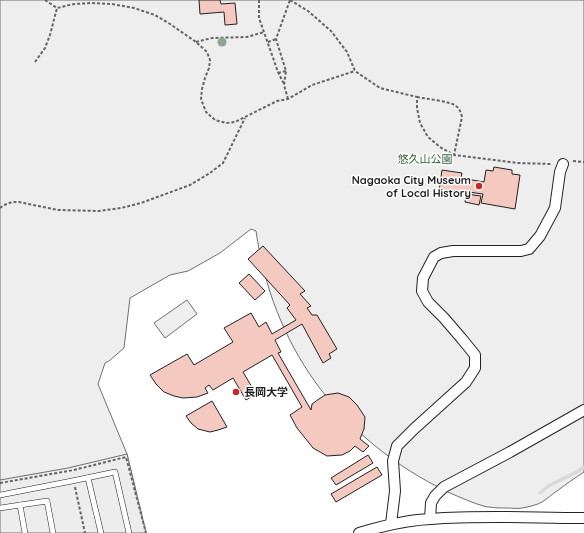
<svg xmlns="http://www.w3.org/2000/svg" width="584" height="533" viewBox="0 0 584 533" font-family="Quicksand,'Noto Sans JP',sans-serif">
<style>
.green{fill:#eee;stroke:#6f6f6f}
.parking{fill:#ededed;stroke:#6f6f6f}
.lines{fill:none;stroke-linecap:round;stroke-linejoin:round}
.stream{stroke:#d9d9d9;stroke-width:3.5}
.building{fill:#f3c9c0;stroke:#222}
.service-casing{stroke:#222;stroke-width:6}
.minor-casing{stroke:#222;stroke-width:12}
.path{stroke:#646464;stroke-width:2;stroke-dasharray:3 2;stroke-linecap:butt}
.service{stroke:#fff;stroke-width:5}
.minor{stroke:#fff;stroke-width:10}
.tree{fill:#8da692}
.poi-dot{fill:#c62828;stroke:#fff;stroke-width:1.5}
.labels{text-anchor:middle;stroke-width:3;stroke-linejoin:round;paint-order:stroke}
.park-label{font-size:11px;fill:#2f5e38;stroke:#fff}
.poi-label{font-size:11px;font-weight:bold;fill:#222;stroke:#fff;text-anchor:end}
</style>
<rect width="100%" height="100%" fill="#fff"/>
<g class="green">
<path d="M 0,0 L 584,0 L 584,472 C 575,478 566,484 557,491 C 552,494 547,499 542,502 C 537,505 528,507 522,508 C 517,509 512,508 507,508 C 501,508 495,508 489,507 C 485,507 481,505 477,504 C 464,499 451,494 438,487 C 337,435 272,344 256,231 L 251,229 L 220,253 L 188,271 L 170,275 L 130,298 L 124,348 L 109,361 L 105,363 L 98,384 L 127,454 L 146,533 L 0,533 Z"/>
<polygon points="187,300 197,314 165,338 154,323"/>
</g>
<polygon class="parking" points="127,454 146,533 0,533 0,480 68,468"/>
<g class="lines">
<polyline class="stream" points="540,493 550,485 577,472 584,467"/>
</g>
<g class="building">
<polygon points="199,0 220,0 221,4 235,3 237,24 225,25 224,12 200,14"/>
<polygon points="494,167 512,170 512,174 520,175 515,209 481,203 483,194 461,191 460,194 439,191 442,170 462,173 461,178 484,182 486,170 493,171"/>
<polygon points="466,194 481,196 479,205 465,202"/>
<polygon points="263,246 305,291 300,294 311,306 307,308 312,315 317,315 337,349 329,354 331,358 323,363 302,324 275,340 281,352 278,353 311,410 312,404 319,399 325,395 338,393 349,397 357,405 365,417 364,429 360,439 369,446 363,452 355,446 350,451 342,455 327,456 313,448 297,428 290,415 302,407 272,355 243,372 256,394 246,400 233,378 213,390 209,385 205,388 208,393 197,397 183,398 174,396 164,392 156,384 150,375 187,354 194,365 233,342 224,328 251,313 259,327 266,322 272,334 296,320 287,308 290,305 248,259"/>
<polygon points="249,274 265,291 255,300 239,283"/>
<polygon points="212,401 227,427 218,430 210,432 198,429 191,423 186,416"/>
<polygon points="368,455 373,463 336,485 331,478"/>
<polygon points="377,467 382,475 336,502 331,494"/>
</g>
<g class="lines">
<g class="service-casing">
<g id="service">
<polyline points="88,478 101,533"/>
<polyline points="0,495 72,481 115,472 129,533"/>
<polyline points="20,505 25,533"/>
<polyline points="0,508 47,501 53,533"/>
</g>
</g>
<g class="minor-casing">
<g id="minor">
<polyline points="430,519 431,503 435,496 444,487 510,452 584,410"/>
<polyline points="391,524 395,491 393,461 397,446 414,429 466,382 475,368 475,355 462,339 444,318 428,302 422,291 423,278 434,257 441,253 453,251 521,251 529,249 540,236 555,208 560,172 563,164"/>
<path d="M 359,533 C 382,526 406,520 431,519 C 482,515 533,518 584,518"/>
</g>
</g>
<g class="path">
<polyline points="45,0 57,8 74,4 92,3 112,4 134,8 155,15 170,24 196,42 207,52 210,60 209,68 205,78 202,89 201,99 206,112 215,120 226,123 235,122 277,101 288,99 312,85 355,71"/>
<polyline points="259,0 259,18 278,72 284,84"/>
<polyline points="290,0 308,11 331,31 347,52 355,71 380,88 417,97 417,108 420,123 428,137 440,147 454,155 518,163 551,164"/>
<polyline points="196,42 212,38 247,37 264,32"/>
<polyline points="268,42 276,39"/>
<polyline points="35,62 45,48 50,35 57,8"/>
<polyline points="278,73 286,71"/>
<path d="M 417,97 C 426,99 450,101 456,106 C 460,109 461,113 462,117 L 454,155"/>
<polyline points="288,99 284,85 286,71 276,39 290,0"/>
<polyline points="573,161 584,162"/>
<polyline points="0,208 4,205 12,202 19,202 58,210 99,211 121,208 141,203 190,185 210,173 223,163 245,118"/>
<polyline points="0,483 74,470 126,457 146,533"/>
<polyline points="75,487 85,533"/>
</g>
<use href="#service" class="service"/>
<use href="#minor" class="minor"/>
</g>
<circle class="tree" cx="222" cy="42" r="4.5"/>
<g class="poi-dot">
<circle cx="479" cy="186" r="4"/>
<circle cx="236" cy="392" r="4"/>
</g>
<g class="labels">
<g class="park-label">
<text x="425" y="163">悠久山公園</text>
</g>
<g class="poi-label">
<text x="471" y="184">Nagaoka City Museum<tspan x="471" dy="13">of Local History</tspan></text>
<text x="244" y="396" text-anchor="start">長岡大学</text>
</g>
</g>
</svg>
